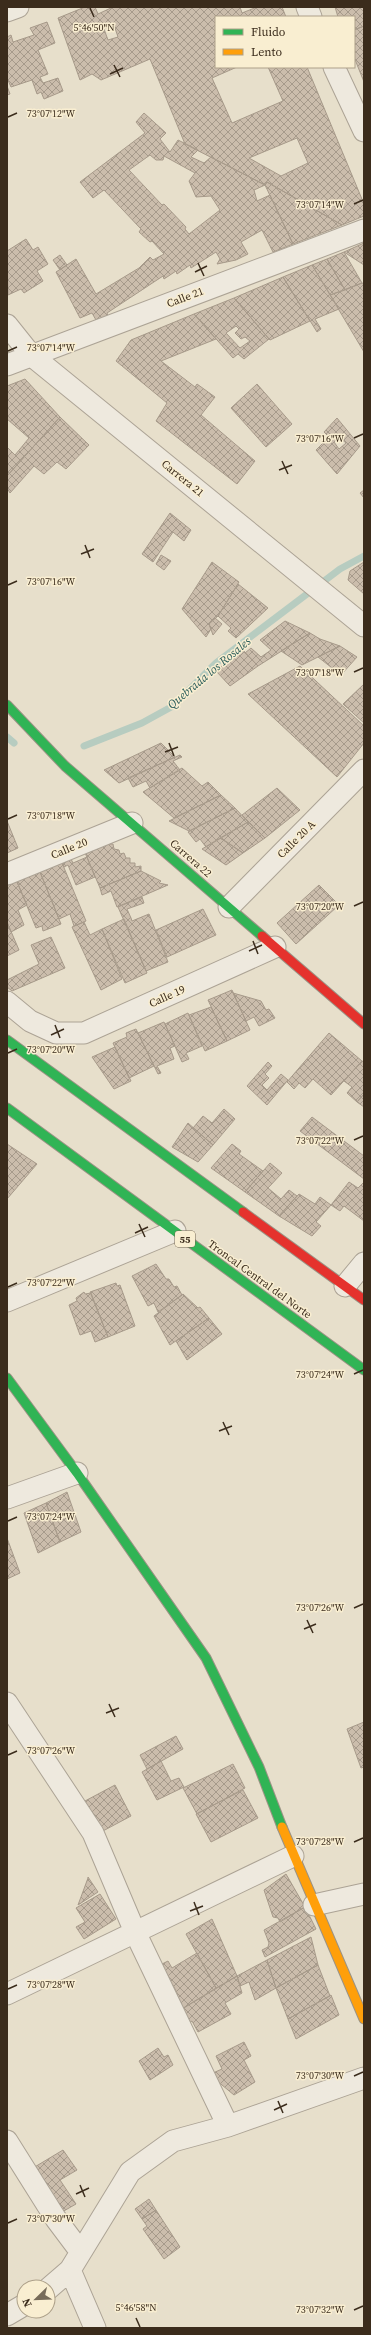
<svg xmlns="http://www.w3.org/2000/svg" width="371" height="2335" viewBox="0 0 371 2335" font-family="'Source Serif 4',serif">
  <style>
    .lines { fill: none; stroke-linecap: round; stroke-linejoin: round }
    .stream { stroke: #b7ccc0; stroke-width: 7 }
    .building { fill: url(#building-cross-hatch); stroke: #a79a8a; fill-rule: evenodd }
    .street-casing { stroke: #aca395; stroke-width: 23 }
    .fast-casing { stroke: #9b9385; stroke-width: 11 }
    .slow-casing { stroke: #9b9385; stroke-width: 11 }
    .jam-casing { stroke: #9b9385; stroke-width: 11 }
    .street { stroke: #eee9de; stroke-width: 21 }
    .fast { stroke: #30b455; stroke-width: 9 }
    .slow { stroke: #ff9f0a; stroke-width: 9 }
    .jam { stroke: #e5322d; stroke-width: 9 }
    .ticks { fill: none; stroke: #3b2c1c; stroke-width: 1.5 }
    .labels { text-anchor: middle; stroke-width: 3; stroke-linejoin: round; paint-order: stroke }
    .shield { fill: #f9eed1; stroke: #746652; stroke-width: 1 }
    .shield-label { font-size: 10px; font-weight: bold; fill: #3b2c1c }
    .street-label { font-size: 11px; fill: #3b2c1c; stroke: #f9eed1 }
    .water-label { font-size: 12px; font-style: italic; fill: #2a5d5a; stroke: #f9eed1 }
    .ticks-label { font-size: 10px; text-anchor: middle; fill: #3b2c1c; stroke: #f9eed1; stroke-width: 3; stroke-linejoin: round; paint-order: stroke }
  </style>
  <defs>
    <pattern id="building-cross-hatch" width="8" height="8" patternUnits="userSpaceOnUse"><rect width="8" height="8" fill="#cbbdac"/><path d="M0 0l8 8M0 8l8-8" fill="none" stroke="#a69a8b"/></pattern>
  </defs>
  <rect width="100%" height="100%" fill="#e7dfcb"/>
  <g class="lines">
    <path class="stream" d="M7,737L14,743
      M84,746L142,723L173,706L216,663L340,569L364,556"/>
  </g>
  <path class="building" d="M85,7H95L98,14L113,7H240L242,13L257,7H282L286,17H216V67H237L212,78L232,123L283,101L268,67H307L364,204V216L342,225L267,182L265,185L185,144L150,59L101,80L92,74L80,80L58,18ZM114,25L118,37L108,40L104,29ZM297,138L308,163L281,176L249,158Z
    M335,7H364V26L354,30V17H338Z
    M47,22L55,43L38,50L48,74L40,77L43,83L58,78L63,91L44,99L41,92L37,94L32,80L11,87L7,78V37L11,35L13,42L34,35L30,28Z
    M364,26V82L354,57V30Z
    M7,86L10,94L7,95Z
    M144,113L166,133L160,139L170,152L178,140L198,150L191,157L204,163L211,157L265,185L254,190L257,201L270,195L293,244L273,252L262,230L241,242L248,254L236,260L217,264L220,259L216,252L191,268L190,265L177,274L176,271L164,279L163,276L107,313L108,316L96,320L92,313L80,318L56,272L76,259L96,294L139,268L150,257L153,260L164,254L152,241L150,242L139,232L141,229L104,190L93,198L80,182L145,133L136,122ZM150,155L156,160H163L164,156L195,173L189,181L196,197L211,196L220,210L189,234L185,229L186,227L164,204L162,205L129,170Z
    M267,182L342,225L293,244L265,185Z
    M26,239L33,250L38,247L48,264L37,271L43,281L24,293L21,289L8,295L7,251Z
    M364,243V265L344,252Z
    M344,252L362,283L345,290L327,259Z
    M60,255L67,265L60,270L53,260Z
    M327,259L345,290L330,295L312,265Z
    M312,265L339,309L315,319L321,329L317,332L283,277Z
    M283,277L310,321L270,340L234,298Z
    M362,283L364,284V352L330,295Z
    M234,298L269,339L244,359L238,354L233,358L194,314ZM236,326L239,329L235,333L241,339L245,337L250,341L240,348L226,333Z
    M194,314L216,339L161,361L195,387L197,384L215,397L201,415L255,461L237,484L156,421L167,403L116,361L131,340Z
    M25,379L60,417L7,476V447L15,455L29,438L7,419V386Z
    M257,384L292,424L266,447L231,408Z
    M60,417L89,445L66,469L57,462L44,474L34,466L10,493L7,488V476Z
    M337,418L360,446L337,474L316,450L329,437L324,432ZM339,437L346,443L339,449L334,442Z
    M364,490V498L360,493Z
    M170,513L191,530L184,541L173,532L153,562L142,554Z
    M161,555L171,561L164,570L156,564Z
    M212,562L239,582L218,616L209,624L211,629L206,637L182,609Z
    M364,562V594L348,580L350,571Z
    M238,584L268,608L236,638L228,631L231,628L218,616Z
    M215,618L222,624L213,635L209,624Z
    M285,621L310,633L258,666L245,653L251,648L261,657L271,650L260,640Z
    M310,633L320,639L340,646L302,665L281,651Z
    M340,646L357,657L341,675L318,657Z
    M242,649L258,666L230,686L216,671Z
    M300,666L364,726V743L337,777L248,694Z
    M364,684V723L343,704Z
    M161,743L175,757L119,783L104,770Z
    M180,755L182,757L173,761L180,770L150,788L146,781L133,787L128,778Z
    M182,768L202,786L208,782L221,795L174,818L143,792Z
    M277,788L300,810L265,838L242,815Z
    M221,795L235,808L189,831L169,821Z
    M235,808L248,822L206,847L200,839L196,842L188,832Z
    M7,821L18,848L7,853Z
    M248,822L265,838L243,853L220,838Z
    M220,838L227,842L243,853L226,865L202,849Z
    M107,839L109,844H113L114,849L119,850L120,854L124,853L126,858H130V863H135V867L141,866V871L100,888L83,848Z
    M69,855L73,863L87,857L95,877L76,885L68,865L64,867L60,858Z
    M60,858L86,921L74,926L70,914L59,919L38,867Z
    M38,867L61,924L43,931L42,926L36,928L15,877Z
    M141,871L161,881L159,883L168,885L117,907L111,891L102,895L100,888Z
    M15,877L27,905L18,910L24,925L11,932L7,922V884Z
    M319,885L339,905L296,944L277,923Z
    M142,897L144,903L127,909L131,918L132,921L149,914L168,962L146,971L118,907Z
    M203,909L216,935L167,957L156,930Z
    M124,919L147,973L125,983L102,929Z
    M7,922L19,950L7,956Z
    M84,922L90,935L102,929L122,979L101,990L72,927Z
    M51,937L65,968L12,991L7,987V980L39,964L31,945Z
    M232,990L250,1030L227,1041L208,1000Z
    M233,993L261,1001L266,1010L269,1009L275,1018L259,1026L254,1017L246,1021Z
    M211,1007L227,1041L205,1051L189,1015Z
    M188,1013L202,1046L186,1053L189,1059L182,1062L165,1024Z
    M164,1022L175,1046L170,1048L174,1059L157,1066L161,1073L158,1074L138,1033Z
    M136,1029L154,1066L129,1078L113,1043L127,1037L126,1033Z
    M329,1033L362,1061L331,1095L313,1079L305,1088L299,1083L294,1089L287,1082Z
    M115,1047L131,1081L114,1089L92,1057Z
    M362,1061L364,1062V1094L357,1102L347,1093L352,1087L344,1081Z
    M268,1062L272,1066L265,1074L269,1078L262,1085L267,1090L281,1074L288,1080L267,1105L247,1086Z
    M364,1094V1107L357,1102Z
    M224,1109L235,1119L213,1145L193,1128L203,1116L212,1123Z
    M312,1117L364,1156V1179L300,1131Z
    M188,1123L213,1145L198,1162L172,1147Z
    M7,1144L37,1164L7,1199Z
    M232,1144L241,1151L239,1154L263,1171L245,1192L211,1168Z
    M270,1163L282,1173L268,1188L281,1199L289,1190L297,1196L279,1216L245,1192Z
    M349,1182L358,1188L364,1182V1221L344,1206L340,1211L331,1205Z
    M299,1194L315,1204L320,1197L331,1205L316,1222L321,1226L312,1236L279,1216Z
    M156,1264L166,1279H169L174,1287L177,1286L182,1295L158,1312L154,1303L148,1306L132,1276Z
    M116,1283L117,1286L120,1285L135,1326L108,1337L90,1292Z
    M84,1292L85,1294L91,1293L108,1337L95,1342L91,1331L80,1335L69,1305L77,1301L76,1298Z
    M183,1294L198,1308L200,1307L209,1318L170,1345L154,1316Z
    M209,1318L222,1334L187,1360L176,1341Z
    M67,1492L81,1532L60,1542L46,1503Z
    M46,1503L60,1542L38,1553L24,1513Z
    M7,1538L20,1573L7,1579Z
    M364,1722V1767L361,1768L347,1729Z
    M176,1736L183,1749L147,1769L140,1755Z
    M161,1761L171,1781L179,1778L184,1787L157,1800L142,1772Z
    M233,1764L245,1788L197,1814L183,1788Z
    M115,1785L131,1816L101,1832L85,1801Z
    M243,1790L258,1818L211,1842L196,1814Z
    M286,1874L305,1907L280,1922L278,1918L273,1917L264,1890Z
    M88,1877L98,1892L78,1905L88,1878Z
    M100,1894L116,1919L84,1939L76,1927L85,1922L76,1908Z
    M305,1907L316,1929L265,1957L262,1950L268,1947L269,1943L264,1930Z
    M212,1919L237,1976L216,1988L186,1934Z
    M311,1937L318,1965L276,1988L267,1960Z
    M197,1953L216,1988L180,2010L175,1996L178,1995L173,1985L169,1987L160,1965L168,1961L172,1968Z
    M267,1960L276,1988L255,2000L249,1982L240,1986L237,1976Z
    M318,1965L330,1996L288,2019L276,1988Z
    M237,1976L242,1993L225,2003L231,2014L198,2032L192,2021L189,2023L182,2009Z
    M331,1995L339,2015L296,2039L288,2019Z
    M244,2042L251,2056L244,2060L255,2082L234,2095L216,2080L213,2073L222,2069L216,2056Z
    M158,2048L164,2057L168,2055L173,2065L150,2080L139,2061Z
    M63,2150L77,2170L60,2180L76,2204L62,2212L33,2168Z
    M149,2199L156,2210L142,2219L135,2209Z
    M156,2210L180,2247L164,2259L143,2229L147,2226L142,2219Z"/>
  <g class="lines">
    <defs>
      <path id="street" d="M307,7L311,17
        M7,11L18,7
        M334,67L364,131
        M7,325L31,355L364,626
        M7,365L364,230
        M7,874L132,823
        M229,907L364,770
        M7,1002L30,1021L56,1033H84L275,947
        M345,1286L364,1263
        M7,1301L175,1231
        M7,1498L77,1473
        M7,1703L93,1833L135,1932L228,2126
        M314,1905L364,1894
        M7,1994L293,1856
        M7,2141L56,2219L80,2251
        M70,2270L95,2328
        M48,2289L70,2270L130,2172L173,2141L228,2126L364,2078
        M7,2315L24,2305"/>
      <path id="fast" d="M7,705L65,766L262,936
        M7,1040L243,1212
        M7,1108L364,1370
        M7,1378L77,1473L206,1658L259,1767L282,1827"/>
      <path id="slow" d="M282,1827L364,2019"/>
      <path id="jam" d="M262,936L364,1024
        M243,1212L364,1300"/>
    </defs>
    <use href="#street" class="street-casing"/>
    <use href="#fast" class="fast-casing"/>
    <use href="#slow" class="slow-casing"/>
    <use href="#jam" class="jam-casing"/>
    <use href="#street" class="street"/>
    <use href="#fast" class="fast"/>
    <use href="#slow" class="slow"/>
    <use href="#jam" class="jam"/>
  </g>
  <path class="ticks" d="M90,8L94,17M114,65L120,77M110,74L123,68M8,117L17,113M354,204L363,200M198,263L204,276M195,272L207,266M8,351L17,347M354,438L363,434M282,461L288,474M279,470L292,465M85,545L90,558M81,554L94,549M8,585L17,581M354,672L363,668M169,743L174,756M165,752L178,747M8,819L17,815M354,906L363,902M253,941L258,954M249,951L262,945M55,1025L60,1038M51,1035L64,1029M8,1053L17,1049M354,1140L363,1136M139,1224L145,1237M135,1233L148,1227M8,1287L17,1283M354,1374L363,1370M223,1422L229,1435M219,1431L232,1426M8,1521L17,1517M354,1608L363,1604M307,1620L313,1633M304,1629L316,1624M109,1704L115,1717M106,1713L119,1708M8,1755L17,1751M354,1842L363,1838M194,1902L199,1915M190,1911L203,1906M8,1989L17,1985M354,2076L363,2072M278,2101L283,2113M274,2110L287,2104M80,2185L85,2197M76,2194L89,2188M8,2223L17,2219M354,2310L363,2306M136,2318L140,2327"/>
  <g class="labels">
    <rect class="shield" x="175" y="1231" width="20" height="16" rx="3"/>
    <g class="shield-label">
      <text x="185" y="1243">55</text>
    </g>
    <g class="street-label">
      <text transform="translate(185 297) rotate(-21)" y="4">Calle 21</text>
      <text transform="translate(183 478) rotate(39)" y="4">Carrera 21</text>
      <text transform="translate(296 839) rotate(-45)" y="4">Calle 20 A</text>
      <text transform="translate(69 848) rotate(-22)" y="4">Calle 20</text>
      <text transform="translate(191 858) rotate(41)" y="4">Carrera 22</text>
      <text transform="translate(167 996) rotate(-24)" y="4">Calle 19</text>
      <text transform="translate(260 1279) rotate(36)" y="4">Troncal Central del Norte</text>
    </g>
    <g class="water-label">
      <text transform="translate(209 673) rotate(-40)" y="4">Quebrada los Rosales</text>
    </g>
  </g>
  <g class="ticks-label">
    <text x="94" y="31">5°46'50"N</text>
    <text x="51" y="117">73°07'12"W</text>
    <text x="320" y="208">73°07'14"W</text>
    <text x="51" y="351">73°07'14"W</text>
    <text x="320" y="442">73°07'16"W</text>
    <text x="51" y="585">73°07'16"W</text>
    <text x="320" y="676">73°07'18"W</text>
    <text x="51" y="819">73°07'18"W</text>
    <text x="320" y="910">73°07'20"W</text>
    <text x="51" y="1053">73°07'20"W</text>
    <text x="320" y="1144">73°07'22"W</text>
    <text x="51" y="1286">73°07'22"W</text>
    <text x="320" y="1378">73°07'24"W</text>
    <text x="51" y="1520">73°07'24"W</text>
    <text x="320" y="1611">73°07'26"W</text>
    <text x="51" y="1754">73°07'26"W</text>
    <text x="320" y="1845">73°07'28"W</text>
    <text x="51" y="1988">73°07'28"W</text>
    <text x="320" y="2079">73°07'30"W</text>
    <text x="51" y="2222">73°07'30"W</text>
    <text x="136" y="2311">5°46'58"N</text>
    <text x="320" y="2313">73°07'32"W</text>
  </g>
  <rect width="371" height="2335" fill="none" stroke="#3b2c1c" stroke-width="16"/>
  <rect x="215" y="16" width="140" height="52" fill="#f9eed1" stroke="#ada089"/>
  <rect x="223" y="29" width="20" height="6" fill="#30b455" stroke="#ada089"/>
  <text x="251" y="36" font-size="12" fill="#3b2c1c">Fluido</text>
  <rect x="223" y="49" width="20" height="6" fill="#ff9f0a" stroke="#ada089"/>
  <text x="251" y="56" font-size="12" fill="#3b2c1c">Lento</text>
  <g transform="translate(36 2299) rotate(247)"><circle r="19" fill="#f9eed1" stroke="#ada089"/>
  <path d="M0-3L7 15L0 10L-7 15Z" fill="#776b59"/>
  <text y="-6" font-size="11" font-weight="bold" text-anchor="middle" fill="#3b2c1c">N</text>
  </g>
</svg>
